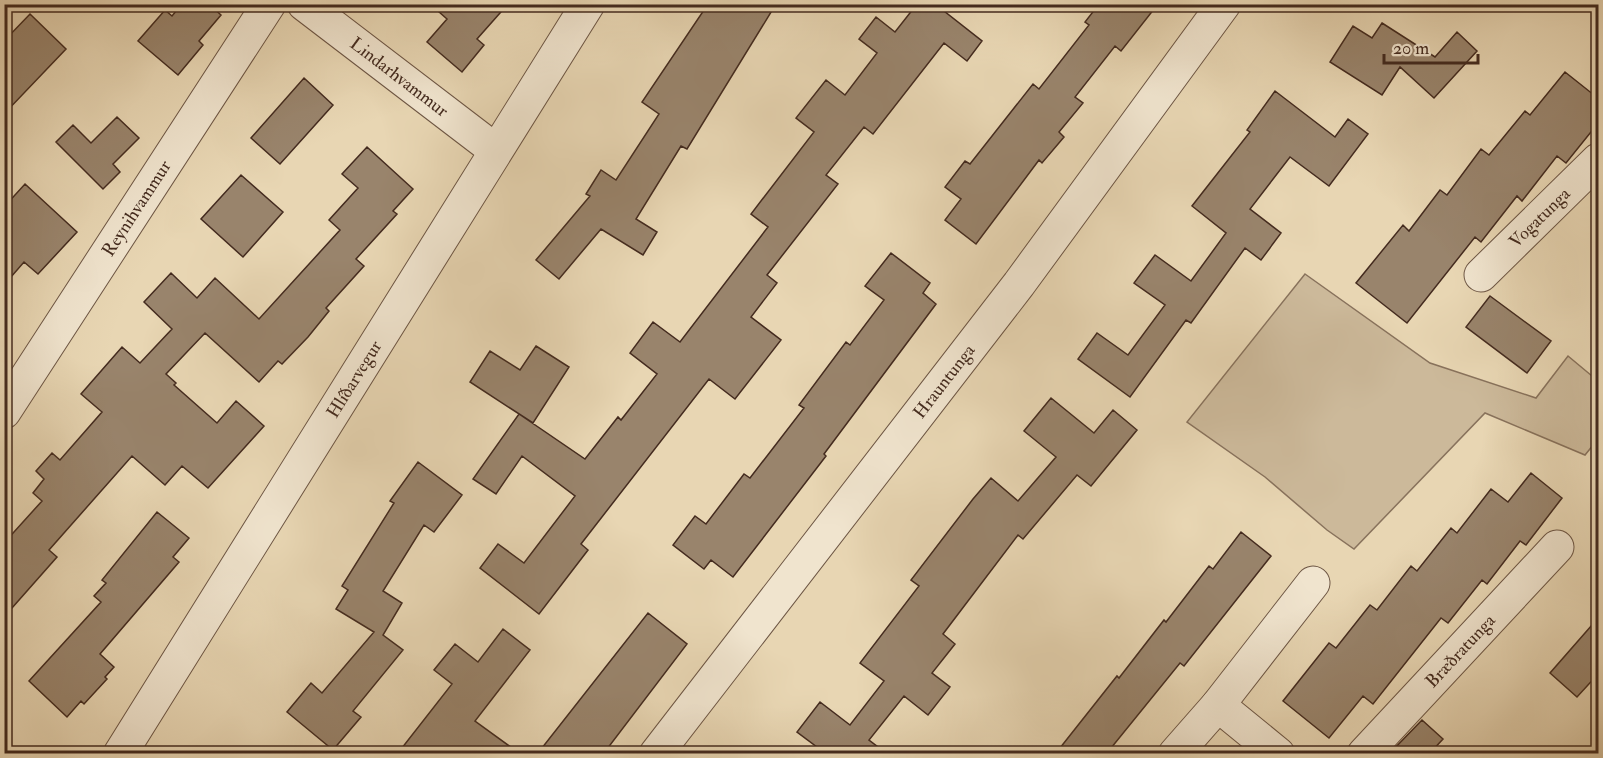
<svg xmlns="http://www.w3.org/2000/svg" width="1603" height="758" viewBox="0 0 1603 758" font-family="'IM FELL Double Pica',serif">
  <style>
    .park { fill: #ccb99a; stroke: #88725c; stroke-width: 1.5 }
    .building { fill: #99846c; stroke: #442b1f; stroke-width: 1.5 }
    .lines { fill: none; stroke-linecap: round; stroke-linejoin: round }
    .minor-casing { stroke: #6d5644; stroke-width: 35 }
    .minor { stroke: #f0e4ce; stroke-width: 33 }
    .labels { text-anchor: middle; stroke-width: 4.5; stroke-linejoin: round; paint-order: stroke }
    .street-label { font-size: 18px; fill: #442b1f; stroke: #f0e4ce }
  </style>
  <rect width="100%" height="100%" fill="#e8d6b3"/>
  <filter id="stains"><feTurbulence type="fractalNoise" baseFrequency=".00333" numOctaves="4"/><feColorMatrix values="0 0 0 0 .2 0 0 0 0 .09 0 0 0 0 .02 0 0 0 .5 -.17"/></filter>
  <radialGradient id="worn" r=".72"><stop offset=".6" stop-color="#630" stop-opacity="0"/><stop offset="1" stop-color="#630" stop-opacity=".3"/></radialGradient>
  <path class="park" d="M1305,274L1430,363L1536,398L1568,356L1598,381V439L1585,455L1485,413L1354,549L1327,530L1265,477L1187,422Z"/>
  <path class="building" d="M182,4H209L221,15L199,41L203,45L178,75L138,41L165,10L172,16Z
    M430,4H508L477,39L484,45L462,72L427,42L447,19Z
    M708,4H776L687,149L681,146L636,219L657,232L643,255L601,229L559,279L536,260L590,196L586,194L601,170L616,180L659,114L642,102Z
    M917,4H935L982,41L967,61L944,43L873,134L864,127L826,175L838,184L767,275L777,283L751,317L781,340L735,399L709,379L581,544L588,550L539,614L480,568L498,544L524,563L575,496L522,456L496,494L473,479L519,414L585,459L618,417L621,420L657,374L630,353L653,322L680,342L768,227L751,214L814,132L796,118L826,80L845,95L877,53L859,39L876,17L895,32Z
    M1099,4H1158L1121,51L1115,46L1075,97L1083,103L1059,132L1064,137L1042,163L1039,160L976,244L945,220L961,199L945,187L965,161L970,164L1033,84L1039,89L1089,25L1085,22Z
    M30,14L66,49L4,114V41Z
    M1382,23L1435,57L1457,32L1477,51L1434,98L1400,67L1382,95L1330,62L1353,26L1372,38Z
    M1565,72L1599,99V122L1566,163L1557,156L1522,201L1517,196L1481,242L1475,237L1407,323L1356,283L1403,225L1409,231L1440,190L1447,195L1481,149L1489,155L1525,111L1530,115Z
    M304,78L333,105L280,164L251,138Z
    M1275,91L1335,137L1348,119L1368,134L1329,186L1290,157L1250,209L1281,233L1261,260L1245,248L1191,323L1186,320L1130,397L1078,359L1097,333L1128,355L1165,305L1134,283L1155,255L1191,281L1226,233L1192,206L1250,132L1247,130Z
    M117,117L139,138L113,164L120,172L103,189L56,142L73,125L91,143Z
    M367,147L413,189L393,211L397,214L356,259L364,266L326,308L329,311L308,337L282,364L278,361L259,382L205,333L166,374L176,383L174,385L217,423L236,401L264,426L208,488L182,466L165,485L132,456L49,550L57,557L4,617V543L42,501L33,493L44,479L36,471L52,453L60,460L102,412L81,394L122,347L140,363L172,329L144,302L171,273L197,298L215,278L259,319L340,230L329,220L358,188L342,174Z
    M241,175L283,212L243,257L201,219Z
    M25,184L77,232L38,274L24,262L4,285V207Z
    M891,253L930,283L923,293L936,304L824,454L826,456L733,577L711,560L704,569L673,545L695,516L706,524L744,474L750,478L804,408L799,405L846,342L850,345L884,300L865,286Z
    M1490,296L1551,341L1527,373L1466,327Z
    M536,346L569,367L533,423L470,382L490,351L520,370Z
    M1051,398L1094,433L1113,410L1137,430L1091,486L1077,475L1023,539L1018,535L943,634L955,644L932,673L950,687L928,715L904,696L869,740L886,753H825L797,732L820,702L850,725L884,681L860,663L919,586L911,580L973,499L991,478L1018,501L1056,457L1024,431Z
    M418,462L462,495L434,532L424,525L383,591L402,603L383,635L403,650L353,711L361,717L333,750L287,712L311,683L322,693L374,632L336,609L348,590L342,586L394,503L390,501Z
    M1531,473L1562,498L1526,545L1520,541L1487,584L1482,580L1448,623L1441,618L1373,704L1363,696L1329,738L1283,701L1329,643L1336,648L1370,605L1377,610L1411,566L1417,571L1451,528L1457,533L1491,489L1508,502Z
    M157,512L189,538L173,557L179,562L100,654L114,667L105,677L107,679L84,704L81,701L67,717L29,681L101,602L94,596L106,583L102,580Z
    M1241,532L1271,556L1184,666L1180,663L1107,753H1056L1117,676L1119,678L1164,620L1166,622L1209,566L1213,569Z
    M648,613L687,644L604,753H538Z
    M1599,617V673L1577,697L1550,673Z
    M503,629L530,650L475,721L519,753H398L452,684L434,670L455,644L478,662Z
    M1422,720L1443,739L1430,753H1390Z"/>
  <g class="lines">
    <defs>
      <g id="minor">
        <path id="s1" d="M304,4L495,150"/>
        <path id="s2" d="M1481,275L1598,160"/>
        <path id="s3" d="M4,412L269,4"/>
        <path d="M1218,705L1278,754"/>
        <path id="s4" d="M120,754L588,4"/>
        <path id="s5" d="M656,754L1019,284L1224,4"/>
        <path d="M1175,754L1218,705L1313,583"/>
        <path id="s6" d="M1364,754L1557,547"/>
      </g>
    </defs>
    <use href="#minor" class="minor-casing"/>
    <use href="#minor" class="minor"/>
  </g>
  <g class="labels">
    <g class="street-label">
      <text dy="6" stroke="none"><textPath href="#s1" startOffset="120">Lindarhvammur</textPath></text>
      <text dy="6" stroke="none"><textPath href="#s3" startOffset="243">Reynihvammur</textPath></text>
      <text dy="6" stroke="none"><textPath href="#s2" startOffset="82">Vogatunga</textPath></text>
      <text dy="6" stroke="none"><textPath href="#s4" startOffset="442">Hlíðarvegur</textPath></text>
      <text dy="6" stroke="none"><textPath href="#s5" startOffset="471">Hrauntunga</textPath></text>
      <text dy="6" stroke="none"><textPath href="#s6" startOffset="141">Bræðratunga</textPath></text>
    </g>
  </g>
  <rect width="1603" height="758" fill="none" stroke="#e8d6b3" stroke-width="24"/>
  <rect x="6" y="6" width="1591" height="746" fill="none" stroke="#442b1f" stroke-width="3"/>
  <rect x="12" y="12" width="1579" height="734" fill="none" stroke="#442b1f" stroke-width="1.5"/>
  <path d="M1384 54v9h94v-9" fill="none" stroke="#442b1f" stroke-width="3"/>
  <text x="1393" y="54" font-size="18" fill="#442b1f" stroke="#f0e4ce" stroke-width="4.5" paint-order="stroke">20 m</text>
  <rect width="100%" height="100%" filter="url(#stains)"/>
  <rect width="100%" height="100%" fill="url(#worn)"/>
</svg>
